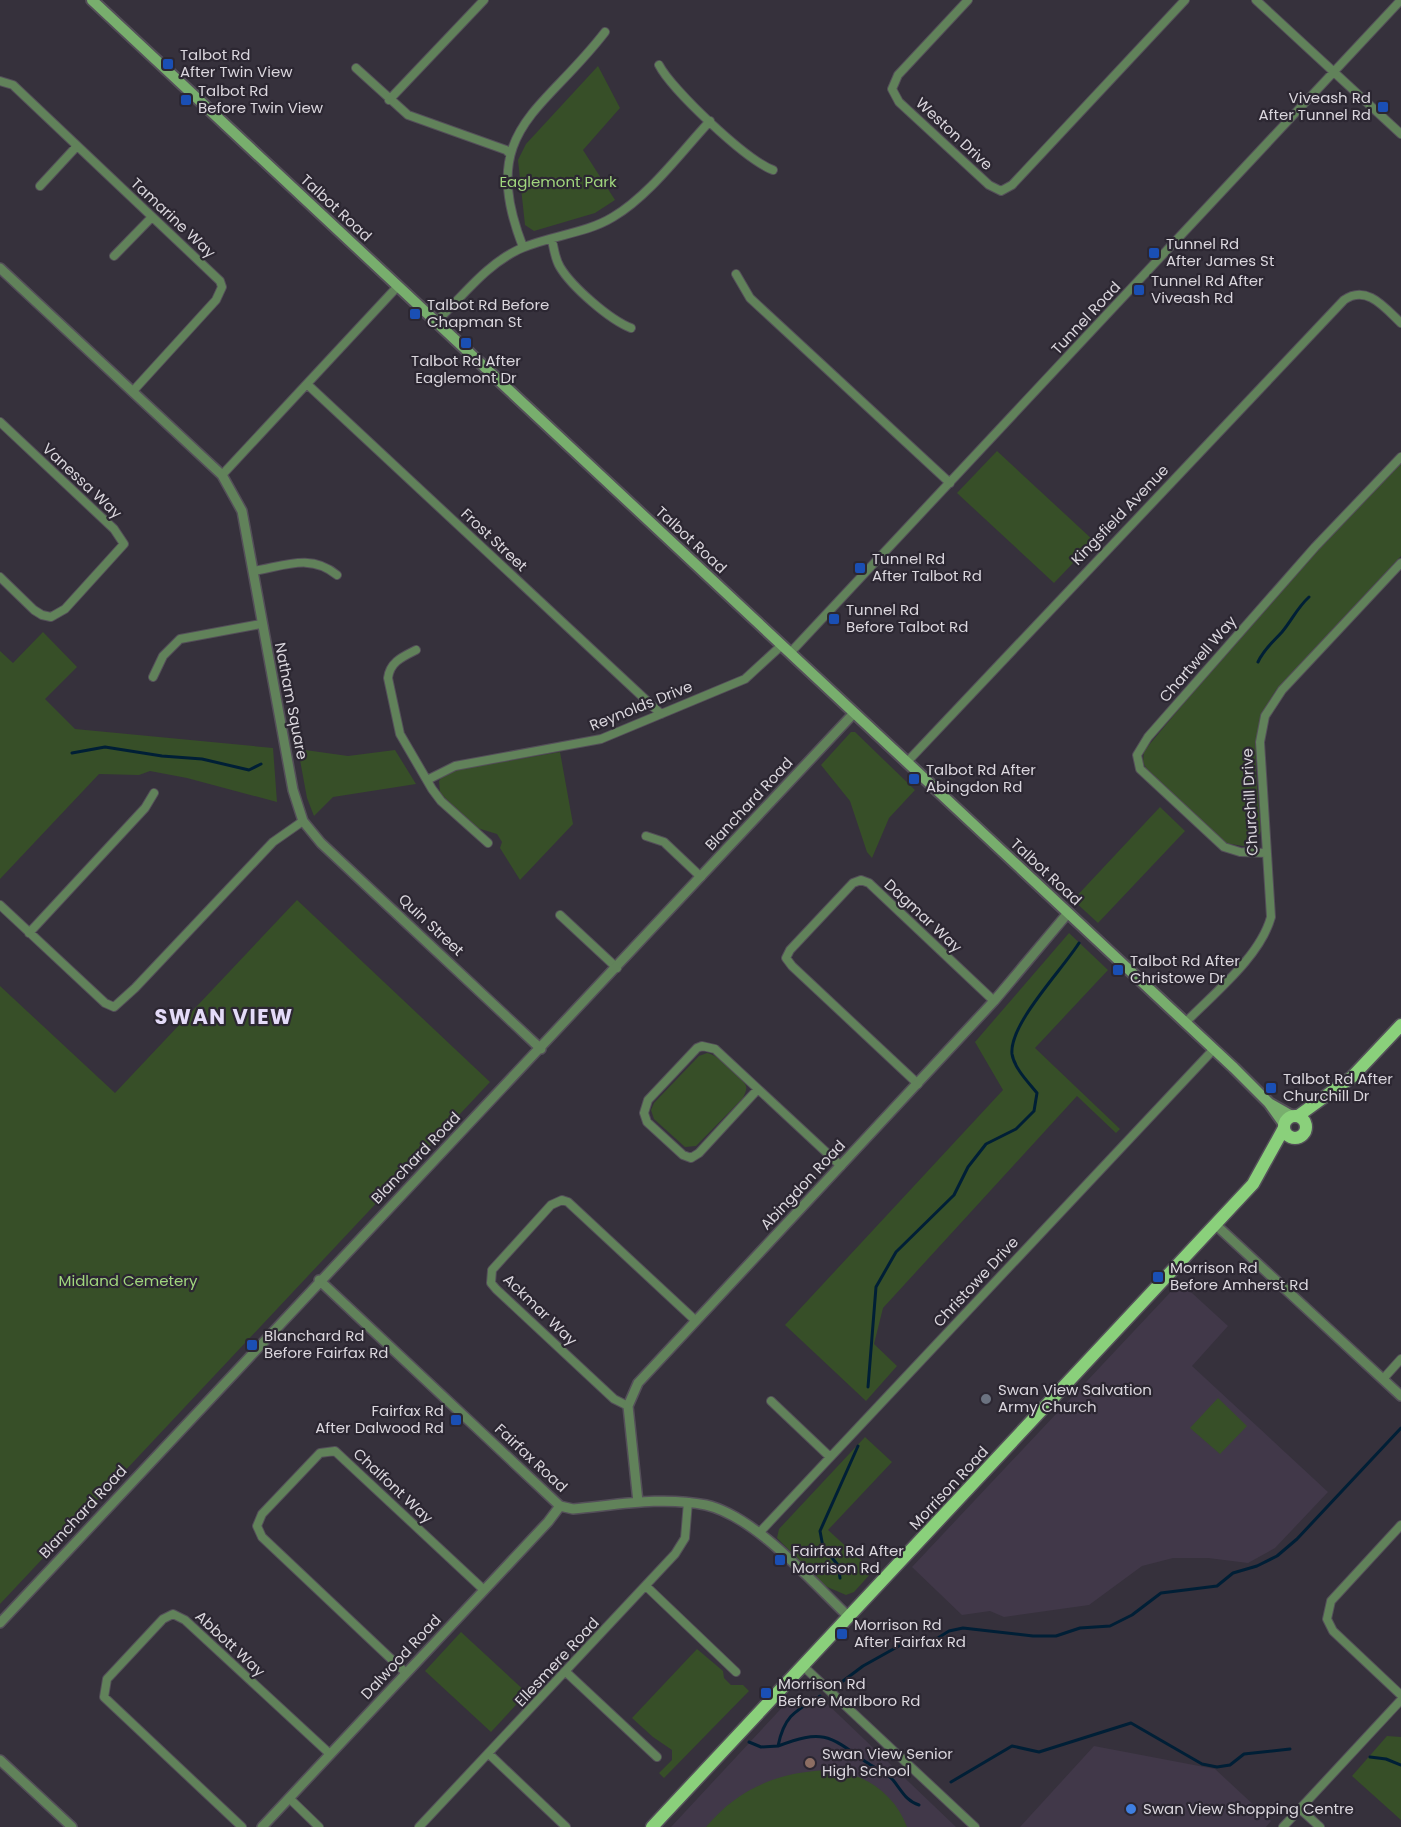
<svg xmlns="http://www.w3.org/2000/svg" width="1401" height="1827" viewBox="0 0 1401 1827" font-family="Poppins,sans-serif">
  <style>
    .built { fill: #413849 }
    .green { fill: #374f28 }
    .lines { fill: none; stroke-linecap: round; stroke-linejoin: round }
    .stream { stroke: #001f36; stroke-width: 3 }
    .minor-casing { stroke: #544f59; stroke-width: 10 }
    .tertiary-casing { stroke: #544f59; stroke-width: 12 }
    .secondary-casing { stroke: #544f59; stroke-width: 14 }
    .primary-casing { stroke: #544f59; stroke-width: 15 }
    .minor { stroke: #61825a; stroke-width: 8 }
    .tertiary { stroke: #61825a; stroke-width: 9 }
    .secondary { stroke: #78ae6d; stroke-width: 10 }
    .primary { stroke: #8ad07b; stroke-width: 12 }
    .transit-dot { fill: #1a4fb4; stroke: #2c2732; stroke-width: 2 }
    .worship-dot { fill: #6b7280; stroke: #2c2732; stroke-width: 2 }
    .education-dot { fill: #8d6e63; stroke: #2c2732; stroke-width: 2 }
    .shop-dot { fill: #3f7fe0; stroke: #2c2732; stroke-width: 2 }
    .labels { text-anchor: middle; stroke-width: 4.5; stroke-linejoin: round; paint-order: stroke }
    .poi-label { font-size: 15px; fill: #dad6dd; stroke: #2c2732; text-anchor: start }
    .street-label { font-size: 15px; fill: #dad6dd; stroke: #2c2732 }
    .park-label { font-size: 15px; fill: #a0d67d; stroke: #2c2732 }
    .district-label { font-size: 21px; font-weight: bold; letter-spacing: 1.5px; fill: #e4dbf8; stroke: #2c2732 }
  </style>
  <rect width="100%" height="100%" fill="#36313c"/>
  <path class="built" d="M1180,1282L1228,1326L1192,1366L1328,1492L1275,1548L1248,1563L1208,1558H1173L1142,1566L1089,1605L1004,1617L990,1611L962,1615L912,1567Z
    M818,1695L956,1827H671L790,1699Z
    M1094,1746L1215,1769L1271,1821L1266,1827H1020Z"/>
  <path class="green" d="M598,66L620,108L583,150L615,200L595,213L534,231L525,225L518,160L526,144Z
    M997,451L1094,541L1054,583L957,493Z
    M1401,456V556L1276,690C1245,737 1258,778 1261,831L1255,843L1243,846L1225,843L1148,772L1143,762L1144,751L1308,554Z
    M43,632L77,667L45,699L75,729L273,748L277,802L187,778L150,771L139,775L99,774L0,879V651L13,663Z
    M851,732H855L915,790L889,818L872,858L867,852L850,801L821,765Z
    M298,749L348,756L395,750L416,784L333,797L314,816L307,798Z
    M560,752L573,824L520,880L500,848L502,842L497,834L474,827L440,793L439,781L444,774L456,770Z
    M1160,807L1185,831L1098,923L1073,900Z
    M297,900L490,1082L0,1604V986L115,1093Z
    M1069,933L1108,970L1035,1048L1120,1129L1116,1133L1077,1096L883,1308L874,1344L897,1366L866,1401L785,1325L1003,1090L975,1042Z
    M707,1053C718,1055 740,1073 745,1084C748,1089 745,1093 743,1098L696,1146L685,1147L654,1119L651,1110L654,1103L699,1056Z
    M1218,1398L1247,1426L1220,1454L1190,1428Z
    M865,1437L892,1462L828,1530L873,1571L854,1592L846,1595L825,1586L777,1538L779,1529Z
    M461,1632L527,1693L491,1732L425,1671Z
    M697,1649L723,1671L724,1678L731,1685H743L749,1691L664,1778L659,1773L672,1760V1750L653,1737L632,1718Z
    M1387,1736L1401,1737V1820L1352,1776Z
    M832,1770C865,1774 895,1794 907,1827H706C739,1787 781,1771 832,1770Z"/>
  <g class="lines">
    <path class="stream" d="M1258,662C1264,649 1273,642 1282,632C1292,620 1297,608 1309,597
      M72,753L105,747L162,756L202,759L249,770L261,764
      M868,1387L876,1287L896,1252L954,1195L968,1167L986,1144L1016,1129L1034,1111L1037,1093C1029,1083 1014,1068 1012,1054C1009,1024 1062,970 1079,943
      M840,1578L838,1565L823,1547L820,1531L858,1446
      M839,1684L863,1666L906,1642L933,1641L949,1631L963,1628L1033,1636H1056L1080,1628L1110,1626L1132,1615L1161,1593L1217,1586L1233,1573L1257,1566L1277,1556L1297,1539L1401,1428
      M749,1742L761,1747L778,1746C784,1716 795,1711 820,1696
      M778,1746C823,1729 829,1735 866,1762C875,1768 886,1773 893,1780C902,1791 906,1801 919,1805
      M1370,1757L1386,1759L1401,1765
      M951,1782L1012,1746L1039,1752L1131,1723L1202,1764L1217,1767L1230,1765L1244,1754L1290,1749"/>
    <defs>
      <path id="minor" d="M968,0L898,75L892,89L899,102L989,185L1001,191L1012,185L1185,0
        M1256,0L1401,134
        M659,65C672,90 746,160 773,170
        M356,68L408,115L506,150L510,154
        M0,81L13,85L220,281L222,287L216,300L133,391
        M389,100L484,0
        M40,186L77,146
        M552,240C554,249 555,259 560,267C572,287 610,320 631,328
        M523,247C477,129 543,113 605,32
        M114,256L152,217
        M736,274L750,298L950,483
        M436,322C463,296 487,263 522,248C552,235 585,234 613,217C649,196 682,151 710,121
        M308,385L661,714
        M0,422L114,529L124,544L65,609L51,617L42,615L34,610L0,577
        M222,475L398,286
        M254,571C284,566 311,553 337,575
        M416,650C402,657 390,662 388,678L400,734L432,789L441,801L488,843
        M790,653L1401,0
        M153,677L163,656L180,639L261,624
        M907,762L1344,300C1367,284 1385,308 1401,323
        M427,780L455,766L601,739L745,679L782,645
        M646,836L664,842L701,877
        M1266,853L1240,852L1224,847L1140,769L1137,755L1148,737L1315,547L1401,457
        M0,905L105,1003L114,1007L135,988L273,842L303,821
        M560,915L617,968
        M29,933L145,808L154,793
        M1185,1023C1213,994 1260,957 1271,917L1260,742L1265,716L1282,690L1401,563
        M918,1084L792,966L786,958L790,950L853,883L861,880L869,883L994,1001
        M758,1089L699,1153L691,1158L683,1155L647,1122L644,1113L648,1100L697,1048L702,1046L715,1049L841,1166
        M1383,1379L1401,1359
        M771,1401L830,1457
        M628,1406L614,1399L496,1289L491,1283L492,1270L551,1205L562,1200L568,1202L696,1321
        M1401,1525L1331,1601L1327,1619L1333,1631L1401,1695
        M759,1533L1213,1050
        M647,1587L736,1672
        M803,1666L975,1827
        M566,1672L657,1757
        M406,1673L262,1537L257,1526L262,1514L320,1453L335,1451L484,1590
        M489,1754L566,1827
        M289,1798L319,1827
        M1300,1809L1320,1827
        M242,1827L104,1697L107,1679L163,1619L173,1614L185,1620L330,1754
        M419,1827L675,1554L685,1538L688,1502
        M1283,1827L1401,1700"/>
      <path id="tertiary" d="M0,268L222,475L242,511L293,790L303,821L321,843L541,1049
        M1216,1225L1401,1396
        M319,1280L560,1506L573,1509C617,1505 662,1496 706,1505C755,1516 812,1582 849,1617
        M638,1502L628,1406L638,1383L994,1001L1068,913
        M0,1623L854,713
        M0,1760L72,1827
        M262,1827L548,1522L560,1506"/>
      <path id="secondary" d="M92,0L1234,1068L1269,1103L1284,1124
        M1269,1103L1292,1116"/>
      <path id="primary" d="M1284 1127a11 11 0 1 1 22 0a11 11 0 1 1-22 0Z
        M1298,1116L1352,1077L1401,1025
        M652,1827L1253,1184L1284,1128"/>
    </defs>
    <use href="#minor" class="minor-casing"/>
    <use href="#tertiary" class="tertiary-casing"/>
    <use href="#secondary" class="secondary-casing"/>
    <use href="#primary" class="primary-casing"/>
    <use href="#minor" class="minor"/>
    <use href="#tertiary" class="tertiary"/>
    <use href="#secondary" class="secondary"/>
    <use href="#primary" class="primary"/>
  </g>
  <g class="transit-dot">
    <rect x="162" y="58" width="12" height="12" rx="3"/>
    <rect x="180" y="94" width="12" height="12" rx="3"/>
    <rect x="1377" y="101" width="12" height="12" rx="3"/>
    <rect x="1148" y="247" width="12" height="12" rx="3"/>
    <rect x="1133" y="284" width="12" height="12" rx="3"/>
    <rect x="409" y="308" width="12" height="12" rx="3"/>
    <rect x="460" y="337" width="12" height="12" rx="3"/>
    <rect x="854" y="562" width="12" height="12" rx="3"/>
    <rect x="828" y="613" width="12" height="12" rx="3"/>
    <rect x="908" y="773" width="12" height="12" rx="3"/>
    <rect x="1112" y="964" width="12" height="12" rx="3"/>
    <rect x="1265" y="1082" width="12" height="12" rx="3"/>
    <rect x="1152" y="1271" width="12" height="12" rx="3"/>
    <rect x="246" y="1339" width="12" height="12" rx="3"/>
    <rect x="450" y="1414" width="12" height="12" rx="3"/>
    <rect x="774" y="1554" width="12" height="12" rx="3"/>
    <rect x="836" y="1628" width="12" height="12" rx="3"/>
    <rect x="760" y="1687" width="12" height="12" rx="3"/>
  </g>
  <circle class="worship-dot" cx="986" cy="1399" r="6"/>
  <circle class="education-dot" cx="810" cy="1763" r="6"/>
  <circle class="shop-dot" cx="1131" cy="1809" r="6"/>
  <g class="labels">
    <g class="poi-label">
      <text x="180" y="60">Talbot Rd<tspan x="180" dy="17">After Twin View</tspan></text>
      <text x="198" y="96">Talbot Rd<tspan x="198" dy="17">Before Twin View</tspan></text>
      <text x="1371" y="103" text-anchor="end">Viveash Rd<tspan x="1371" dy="17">After Tunnel Rd</tspan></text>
      <text x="1166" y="249">Tunnel Rd<tspan x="1166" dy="17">After James St</tspan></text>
      <text x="1151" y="286">Tunnel Rd After<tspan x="1151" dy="17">Viveash Rd</tspan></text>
      <text x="427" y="310">Talbot Rd Before<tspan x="427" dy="17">Chapman St</tspan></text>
      <text x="466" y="366" text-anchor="middle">Talbot Rd After<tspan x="466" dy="17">Eaglemont Dr</tspan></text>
      <text x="872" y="564">Tunnel Rd<tspan x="872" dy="17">After Talbot Rd</tspan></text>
      <text x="846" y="615">Tunnel Rd<tspan x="846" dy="17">Before Talbot Rd</tspan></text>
      <text x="926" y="775">Talbot Rd After<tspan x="926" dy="17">Abingdon Rd</tspan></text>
      <text x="1130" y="966">Talbot Rd After<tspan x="1130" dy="17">Christowe Dr</tspan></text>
      <text x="1283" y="1084">Talbot Rd After<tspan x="1283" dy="17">Churchill Dr</tspan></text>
      <text x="1170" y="1273">Morrison Rd<tspan x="1170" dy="17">Before Amherst Rd</tspan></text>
      <text x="264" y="1341">Blanchard Rd<tspan x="264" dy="17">Before Fairfax Rd</tspan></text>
      <text x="998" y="1395">Swan View Salvation<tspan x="998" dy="17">Army Church</tspan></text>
      <text x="444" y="1416" text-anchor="end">Fairfax Rd<tspan x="444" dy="17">After Dalwood Rd</tspan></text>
      <text x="792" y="1556">Fairfax Rd After<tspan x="792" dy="17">Morrison Rd</tspan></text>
      <text x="854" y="1630">Morrison Rd<tspan x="854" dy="17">After Fairfax Rd</tspan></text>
      <text x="778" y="1689">Morrison Rd<tspan x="778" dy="17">Before Marlboro Rd</tspan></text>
      <text x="822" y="1759">Swan View Senior<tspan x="822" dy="17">High School</tspan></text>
      <text x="1143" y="1814">Swan View Shopping Centre</text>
    </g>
    <g class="street-label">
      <text transform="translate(954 134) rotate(43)" y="5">Weston Drive</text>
      <text transform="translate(336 208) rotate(43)" y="5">Talbot Road</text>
      <text transform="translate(173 218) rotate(43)" y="5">Tamarine Way</text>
      <text transform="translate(1086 318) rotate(-47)" y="5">Tunnel Road</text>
      <text transform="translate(82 481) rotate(43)" y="5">Vanessa Way</text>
      <text transform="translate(1120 515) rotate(-46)" y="5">Kingsfield Avenue</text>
      <text transform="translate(494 540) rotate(43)" y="5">Frost Street</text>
      <text transform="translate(691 540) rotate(43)" y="5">Talbot Road</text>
      <text transform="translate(1198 659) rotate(-49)" y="5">Chartwell Way</text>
      <text transform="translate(291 701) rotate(79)" y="5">Natham Square</text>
      <text transform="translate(641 706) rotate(-22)" y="5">Reynolds Drive</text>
      <text transform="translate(1250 802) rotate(-93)" y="5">Churchill Drive</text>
      <text transform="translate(749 804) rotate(-47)" y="5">Blanchard Road</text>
      <text transform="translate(1046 872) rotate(43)" y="5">Talbot Road</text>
      <text transform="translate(923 916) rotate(43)" y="5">Dagmar Way</text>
      <text transform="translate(431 925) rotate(43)" y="5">Quin Street</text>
      <text transform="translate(416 1158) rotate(-46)" y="5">Blanchard Road</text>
      <text transform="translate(803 1185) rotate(-47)" y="5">Abingdon Road</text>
      <text transform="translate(976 1282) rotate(-47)" y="5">Christowe Drive</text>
      <text transform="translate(540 1310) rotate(44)" y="5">Ackmar Way</text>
      <text transform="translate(531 1458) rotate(43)" y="5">Fairfax Road</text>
      <text transform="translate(393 1486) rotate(43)" y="5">Chalfont Way</text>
      <text transform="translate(949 1488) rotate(-47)" y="5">Morrison Road</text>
      <text transform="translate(83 1512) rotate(-47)" y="5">Blanchard Road</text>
      <text transform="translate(230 1644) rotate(43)" y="5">Abbott Way</text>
      <text transform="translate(401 1657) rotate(-47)" y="5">Dalwood Road</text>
      <text transform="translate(557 1662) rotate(-47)" y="5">Ellesmere Road</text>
    </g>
    <g class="park-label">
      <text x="558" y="187">Eaglemont Park</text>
      <text x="128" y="1286">Midland Cemetery</text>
    </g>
    <g class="district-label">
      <text x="224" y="1024">SWAN VIEW</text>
    </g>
  </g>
</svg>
